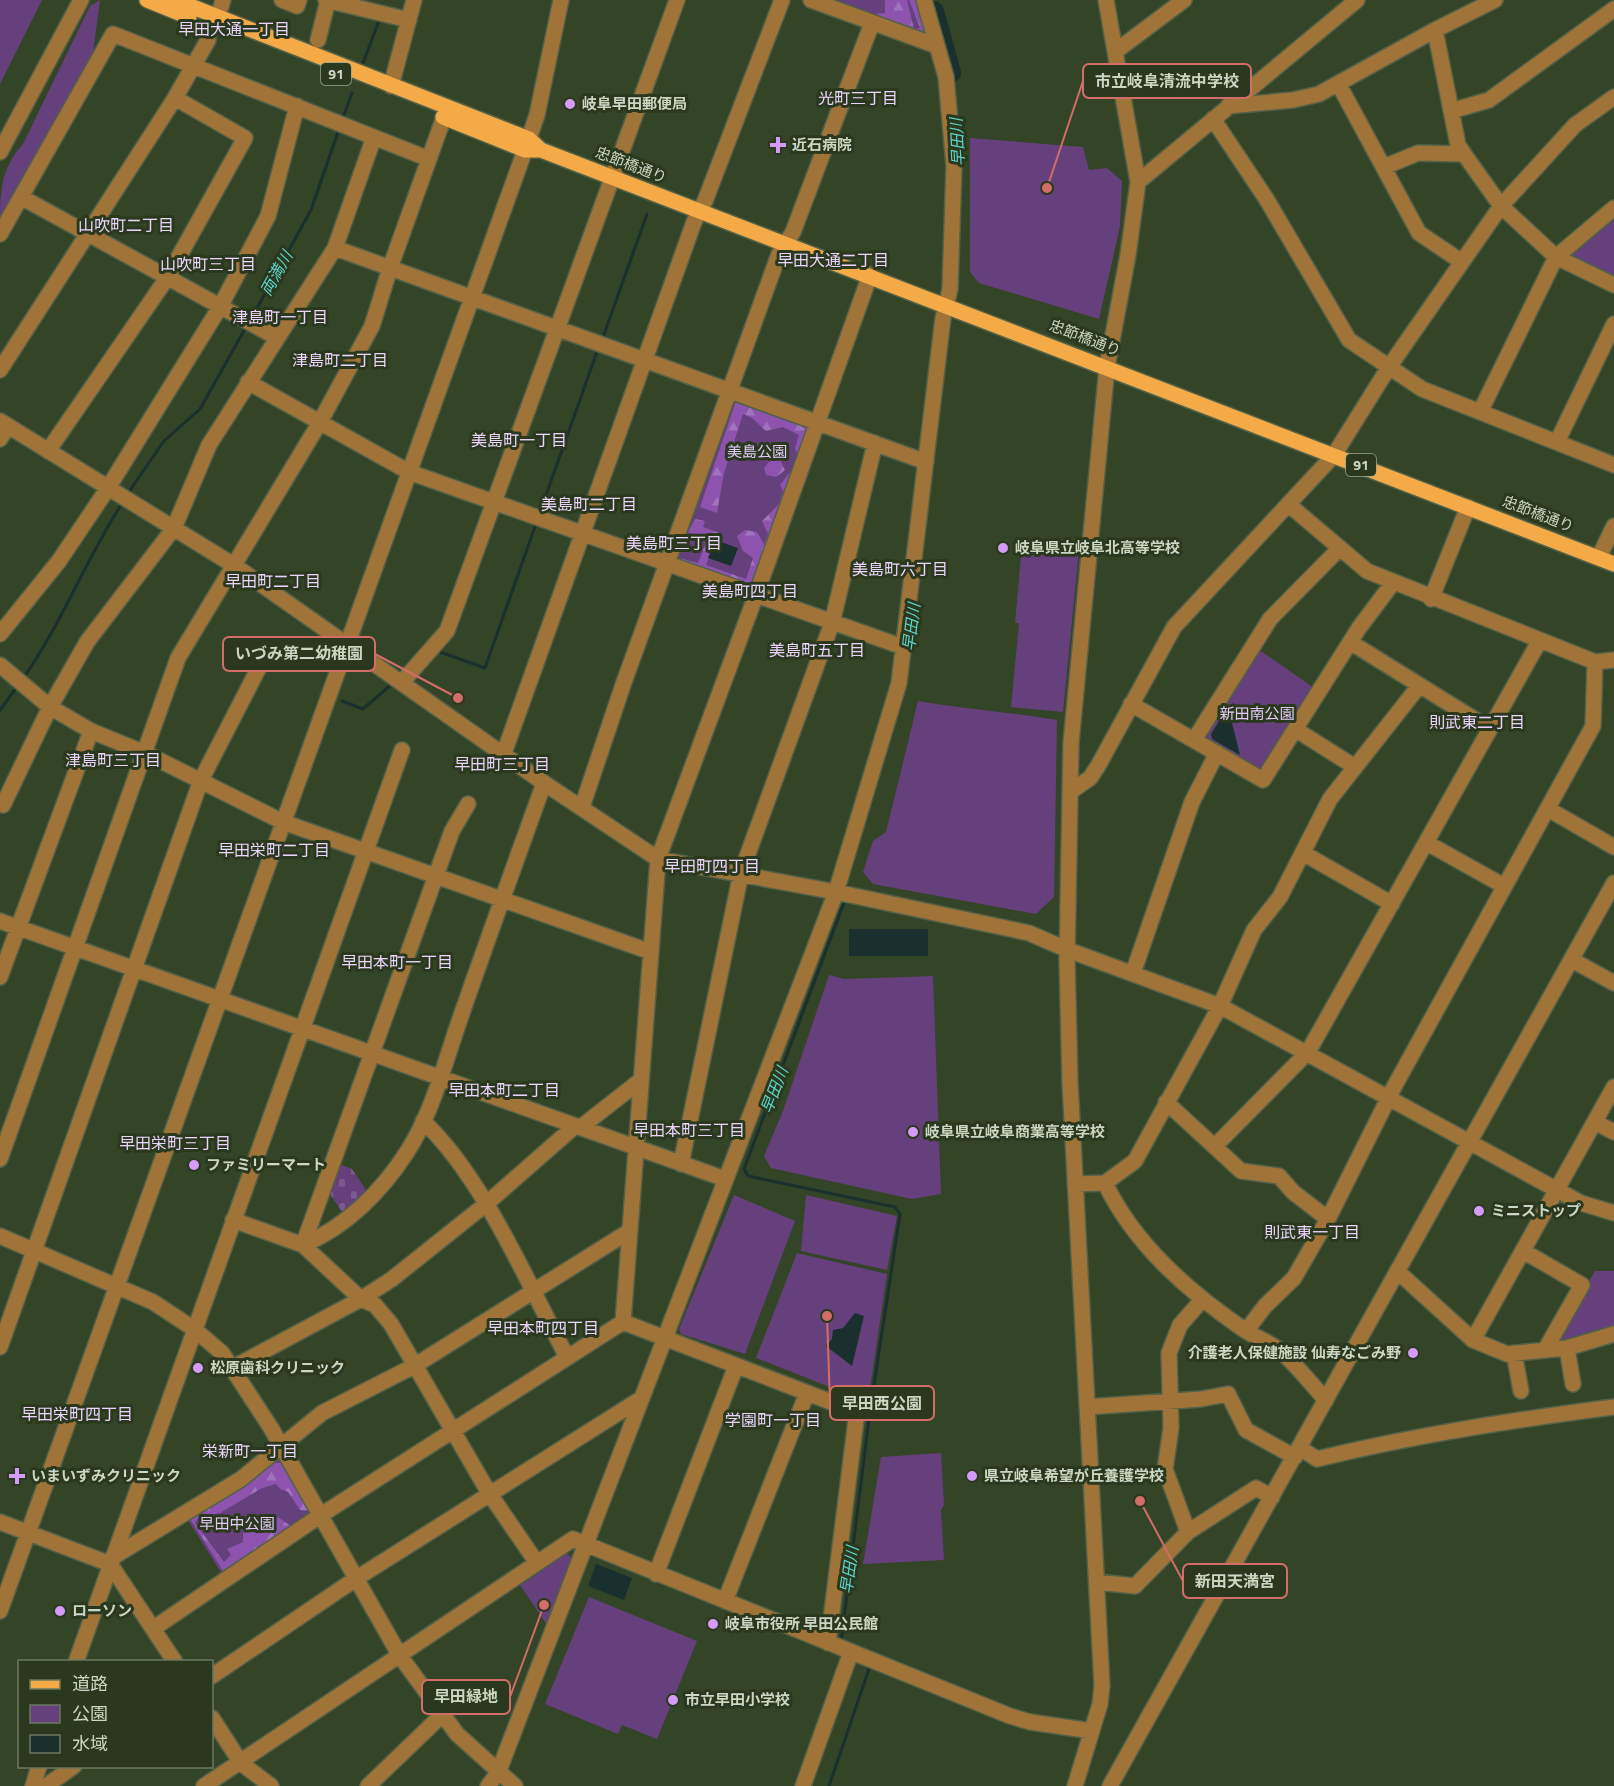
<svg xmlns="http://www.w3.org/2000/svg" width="1614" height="1786" viewBox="0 0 1614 1786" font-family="'Titillium Web','Noto Sans JP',sans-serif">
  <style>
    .green { fill: #66407d }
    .forest { fill: url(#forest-firs) }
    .cemetery { fill: url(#cemetery-stones) }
    .water { fill: #19302f }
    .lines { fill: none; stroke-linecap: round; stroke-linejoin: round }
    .stream { stroke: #19302f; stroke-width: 3 }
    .river { stroke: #19302f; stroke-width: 20 }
    .minor-tunnel { stroke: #4b5a3f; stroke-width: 15; stroke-dasharray: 15 8; stroke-linecap: butt }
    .minor-casing { stroke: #526147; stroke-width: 18 }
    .major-casing { stroke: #526147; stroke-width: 18 }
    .minor { stroke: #a07339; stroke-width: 15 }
    .major { stroke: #f3aa47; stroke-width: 15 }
    .poi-dot { fill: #d59bfa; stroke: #2a391d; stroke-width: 2 }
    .labels { text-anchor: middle; stroke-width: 6; stroke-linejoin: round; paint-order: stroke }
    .shield { fill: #2a391d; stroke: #9ba793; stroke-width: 1.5 }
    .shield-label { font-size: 14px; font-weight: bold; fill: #ccd6c5 }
    .poi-label { font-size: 15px; font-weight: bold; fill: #ccd6c5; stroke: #2a391d; text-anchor: start }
    .street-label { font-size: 15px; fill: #ccd6c5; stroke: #2a391d }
    .park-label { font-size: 15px; fill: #e4c8f8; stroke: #2a391d }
    .neighbourhood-label { font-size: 16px; fill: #ebd3fc; stroke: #2a391d }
    .water-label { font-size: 16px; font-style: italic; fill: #5ed4cf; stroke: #2a391d }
    .leader { fill: none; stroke: #d26e67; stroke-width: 2 }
    .callout-dot { fill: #d26e67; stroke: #2a391d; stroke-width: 2 }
    .callout { fill: #2a391d; stroke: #d26e67; stroke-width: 2 }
    .callout-label { font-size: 16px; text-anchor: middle; font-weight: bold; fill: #ccd6c5 }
  </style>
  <defs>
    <pattern id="forest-firs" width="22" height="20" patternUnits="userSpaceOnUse" patternTransform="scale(1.5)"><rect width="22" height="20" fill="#8d53af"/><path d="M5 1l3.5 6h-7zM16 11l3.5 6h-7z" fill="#a173bc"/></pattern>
    <pattern id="cemetery-stones" width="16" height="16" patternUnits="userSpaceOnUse" patternTransform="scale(1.5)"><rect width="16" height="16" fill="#66407d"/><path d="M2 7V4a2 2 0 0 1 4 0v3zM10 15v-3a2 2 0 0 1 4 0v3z" fill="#7b5b8e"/></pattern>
  </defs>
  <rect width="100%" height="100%" fill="#344427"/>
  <path class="green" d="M0,0H42L0,84Z
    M100,0L92,61L0,227C0,194 0,169 23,144L90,6Z
    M837,0H918L930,35L836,3Z
    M970,138L1083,147L1089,170L1107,168L1122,181L1120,226L1099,319L979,283L970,272Z
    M1614,216V276L1569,254Z
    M736,398L810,427L753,586L678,562L676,557L732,400Z
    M1022,545L1079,550L1063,712L1011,707L1019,623H1015Z
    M1258,649L1314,688L1265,769L1259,770L1204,740L1203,735Z
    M918,701C965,709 1011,712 1057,720L1054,897L1036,914L873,884L863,872L873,841L886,832Z
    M829,975L844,979L933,976L941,1194L912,1199L771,1168L764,1156L783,1111Z
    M734,1195L795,1221L745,1354L681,1334L679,1329Z
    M806,1195L897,1216L887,1270L801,1251Z
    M797,1253L887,1274L868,1402L756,1358Z
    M1595,1271H1614V1327L1558,1344L1556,1340Z
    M941,1453L944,1505L941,1510L944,1560L863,1564L881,1457Z
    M281,1456L314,1513L222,1574L186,1517Z
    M567,1553L572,1559L547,1625L520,1585Z
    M589,1597L697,1641L657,1739L622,1725L618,1734L545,1704Z"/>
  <path class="forest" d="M885,0H907L914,29L920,28L909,0H924L933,48L844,6L873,14L885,13Z
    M736,401L810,427L751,588L678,562V558L698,563L707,540L688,532L695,519L705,521L703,527L719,533L706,565L746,579L753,558L743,551L737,536L745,530L757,532L764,544L768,534L762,521L779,504L783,491L780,485L794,467L798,455L795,448L799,435L783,427L766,431L752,418L743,414L724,473L717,513L700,507Z
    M771,445L783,447L787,453L781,462L785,470L776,477L766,475L764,468L769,462L762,454Z
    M273,1463H283L312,1511L300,1510L288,1492L280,1489L276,1484L262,1488L220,1513L198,1518L195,1523L224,1562L231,1555L227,1549L243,1542V1533L266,1528L278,1517L292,1527L223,1571L189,1517Z"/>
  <path class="cemetery" d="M339,1164L352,1169L368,1193L344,1215L328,1191Z"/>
  <path class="water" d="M715,540L738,548L731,566L708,558Z
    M1228,707L1240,755L1212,739L1211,734Z
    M849,929H928V956H849Z
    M855,1313L864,1316L852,1366L826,1346L832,1339L833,1330L843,1328Z
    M596,1564L632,1578L624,1600L588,1586Z"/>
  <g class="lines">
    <path class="stream" d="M363,63L380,18
      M342,120L352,93
      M251,319L311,210L339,129
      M602,340L647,214
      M128,493L164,441L200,409L246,327
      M540,512L598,349
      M440,652L485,668L537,521
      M24,677C62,623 85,561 121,505
      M342,701L363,709L392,684
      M0,710L17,687
      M841,1642L870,1411L900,1214L895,1207L748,1176L744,1169L845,900
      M829,1786L870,1666"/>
    <path class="river" d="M934,11L951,73"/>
    <path class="minor-tunnel" d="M208,40L221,7"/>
    <defs>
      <path id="minor" d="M282,0L297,6L299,0
        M326,0L409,20
        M811,0L937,46
        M221,7L223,0
        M1435,30L1458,145L1464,154L1501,206L1556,257L1614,285
        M318,40L328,0
        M1116,51L1184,0
        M1339,85L1419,233L1462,262
        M391,86L414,0
        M1228,106L1293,100L1319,94L1435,30L1495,0
        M1451,111L1489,100L1614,9
        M1213,119L1267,200L1349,340L1422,389L1614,465
        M0,152L81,0
        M1384,167L1418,153L1464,154
        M1138,182L1357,0
        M21,197L276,337
        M0,234L113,34L429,159
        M335,248L926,462
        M0,370L175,98L208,40
        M248,382L409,472L903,647
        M1480,412L1556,257L1614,208
        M0,421L235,566L544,783L658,859L836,892L1029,933L1068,950L1220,1006L1581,1203L1614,1213
        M0,439L8,426
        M1557,442L1614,324
        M48,451L167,278L245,138L175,98
        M1288,504L1367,571L1540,640
        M1599,557L1614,526
        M1431,599L1468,507
        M0,634L59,561L108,488L220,307L268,216L297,106
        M1350,642L1490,729
        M0,665L50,707L91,731L145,753L283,822L651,952
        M403,681L447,631L677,0
        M1131,704L1263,780L1359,628L1392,584
        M1295,729L1355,767
        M1194,740L1270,619L1340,548
        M504,753L694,222L705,201L782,0
        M1070,792L1090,778L1098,766L1174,627L1334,455L1389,367L1501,206L1575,125L1614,97
        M3,805L50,707L87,642L174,528L209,445L335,248L374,137
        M582,807L624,682L779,254L793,232L872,23
        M1548,809L1614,847
        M1427,843L1504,886
        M1303,853L1392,904
        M0,921L725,1179
        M1572,960L1614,983
        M1133,973L1192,802L1217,753
        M0,977L91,731
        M1166,1102L1241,1171L1279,1176L1293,1192L1328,1219
        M423,1121C483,1177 528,1284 567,1357
        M1595,1122L1614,1132
        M581,1127L641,1080
        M1215,1146L1308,1052L1540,640L1595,662L1614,660
        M0,1159L178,658L320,422L372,326L390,268L444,117
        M681,1164L741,873L832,623L875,443
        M1105,1183C1134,1244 1188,1291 1243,1329C1254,1337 1268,1341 1279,1350C1296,1364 1311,1384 1326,1400
        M1075,1184L1105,1183L1135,1161L1220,1006L1254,930L1280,897L1330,799L1419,686
        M233,1220L303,1245L361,1299L375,1305L391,1324L489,1493L537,1563
        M0,1236L153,1302L194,1329L222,1353L271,1428L400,1656L457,1734L515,1786
        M303,1245C346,1227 382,1191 407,1152C433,1112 445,1061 461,1016C488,938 516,861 544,783
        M303,1245L452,831L468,804
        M1523,1251L1582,1285L1545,1350
        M1397,1271L1473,1340L1507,1354L1567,1348L1614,1334
        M623,1322L658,859L756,595L870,275
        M623,1322L857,1412L828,1643
        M1246,1331L1265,1306L1294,1278L1328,1219L1394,1087L1593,726L1595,662
        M1473,1340L1614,1087
        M0,1347L201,780L268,650
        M1567,1348L1573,1384
        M1514,1353L1521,1391
        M234,1367L361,1299L392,1279L486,1204L575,1126
        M1087,1407L1201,1399L1228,1394L1246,1430L1295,1457
        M1300,1448L1317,1459C1415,1435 1514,1420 1614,1407
        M0,1522L110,1564L175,1662
        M1188,1532L1165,1469L1171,1428L1169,1353L1180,1325L1202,1300
        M113,1557L241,1479L322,1413L414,1366L628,1232
        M656,1574L736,1366
        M1097,1582L1135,1586L1188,1532L1256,1488L1272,1497
        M725,1601L807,1393
        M0,1611L525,150L537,115L561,0
        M154,1628L321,1515L623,1322
        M76,1662L402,750
        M212,1676L357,1578L642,1398
        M212,1718L241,1763L271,1786
        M33,1786L39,1766
        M46,1786L74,1766
        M204,1786L573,1539L1010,1716L1030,1722L1092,1731
        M368,1786L442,1715
        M488,1786L498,1773L836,892L899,683L943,318L950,289L954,166L946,77L924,0
        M803,1786L851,1652
        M1075,1786L1100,1704L1102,1686L1070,1083L1067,960L1071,743L1107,367L1128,255L1138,182L1106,0
        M1110,1786L1614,883"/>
      <path id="major" d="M147,0L189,17
        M175,0L529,139L541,150L1614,564
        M443,117L525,150H541"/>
    </defs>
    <use href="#minor" class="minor-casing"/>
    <use href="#major" class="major-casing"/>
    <use href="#minor" class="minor"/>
    <use href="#major" class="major"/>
  </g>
  <g class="poi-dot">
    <circle cx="570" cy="104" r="6"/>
    <path d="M775 136h6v6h6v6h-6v6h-6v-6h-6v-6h6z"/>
    <circle cx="1003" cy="548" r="6"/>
    <circle cx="913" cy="1132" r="6"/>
    <circle cx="194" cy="1165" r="6"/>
    <circle cx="1479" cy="1211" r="6"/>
    <circle cx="1413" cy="1353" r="6"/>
    <circle cx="198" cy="1368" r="6"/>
    <path d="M14 1467h6v6h6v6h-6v6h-6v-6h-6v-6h6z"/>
    <circle cx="972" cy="1476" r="6"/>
    <circle cx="60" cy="1611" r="6"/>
    <circle cx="713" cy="1624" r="6"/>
    <circle cx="673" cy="1700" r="6"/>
  </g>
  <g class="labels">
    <g class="shield">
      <rect x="321" y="63" width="30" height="22" rx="4.5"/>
      <rect x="1346" y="454" width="30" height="22" rx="4.5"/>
    </g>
    <g class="shield-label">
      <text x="336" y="79">91</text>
      <text x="1361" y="470">91</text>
    </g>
    <g class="poi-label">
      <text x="582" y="109">岐阜早田郵便局</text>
      <text x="792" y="150">近石病院</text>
      <text x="1015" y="553">岐阜県立岐阜北高等学校</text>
      <text x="925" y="1137">岐阜県立岐阜商業高等学校</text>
      <text x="206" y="1170">ファミリーマート</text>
      <text x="1491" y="1216">ミニストップ</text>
      <text x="1401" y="1358" text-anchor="end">介護老人保健施設 仙寿なごみ野</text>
      <text x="210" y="1373">松原歯科クリニック</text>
      <text x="31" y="1481">いまいずみクリニック</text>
      <text x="984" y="1481">県立岐阜希望が丘養護学校</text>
      <text x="72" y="1616">ローソン</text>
      <text x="725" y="1629">岐阜市役所 早田公民館</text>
      <text x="685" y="1705">市立早田小学校</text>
    </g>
    <g class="street-label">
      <text transform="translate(631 165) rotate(21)" y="5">忠節橋通り</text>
      <text transform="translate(1085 338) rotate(21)" y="5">忠節橋通り</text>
      <text transform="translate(1538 514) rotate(21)" y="5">忠節橋通り</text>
    </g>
    <g class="park-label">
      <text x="757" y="457">美島公園</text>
      <text x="1257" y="719">新田南公園</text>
      <text x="237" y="1529">早田中公園</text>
    </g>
    <g class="neighbourhood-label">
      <text x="234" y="35">早田大通一丁目</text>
      <text x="858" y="104">光町三丁目</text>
      <text x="126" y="231">山吹町二丁目</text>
      <text x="833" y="266">早田大通二丁目</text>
      <text x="208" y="270">山吹町三丁目</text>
      <text x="280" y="323">津島町一丁目</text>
      <text x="340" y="366">津島町二丁目</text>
      <text x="519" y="446">美島町一丁目</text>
      <text x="589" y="510">美島町二丁目</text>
      <text x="674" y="549">美島町三丁目</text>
      <text x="900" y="575">美島町六丁目</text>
      <text x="273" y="587">早田町二丁目</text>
      <text x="750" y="597">美島町四丁目</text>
      <text x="817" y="656">美島町五丁目</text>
      <text x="1477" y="728">則武東二丁目</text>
      <text x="113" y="766">津島町三丁目</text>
      <text x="502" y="770">早田町三丁目</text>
      <text x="274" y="856">早田栄町二丁目</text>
      <text x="712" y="872">早田町四丁目</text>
      <text x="397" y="968">早田本町一丁目</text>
      <text x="504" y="1096">早田本町二丁目</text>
      <text x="689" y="1136">早田本町三丁目</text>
      <text x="175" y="1149">早田栄町三丁目</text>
      <text x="1312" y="1238">則武東一丁目</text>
      <text x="543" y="1334">早田本町四丁目</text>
      <text x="77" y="1420">早田栄町四丁目</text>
      <text x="773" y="1426">学園町一丁目</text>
      <text x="250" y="1457">栄新町一丁目</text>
    </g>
    <g class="water-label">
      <text transform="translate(957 142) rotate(-93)" y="6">早田川</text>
      <text transform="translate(276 273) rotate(-61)" y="6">両満川</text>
      <text transform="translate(911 627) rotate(-83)" y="6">早田川</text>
      <text transform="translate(774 1090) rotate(-69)" y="6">早田川</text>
      <text transform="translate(849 1570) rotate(-82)" y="6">早田川</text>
    </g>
  </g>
  <path class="leader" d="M1047 188L1083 81M458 698L375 654M827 1316L830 1403M1140 1501L1183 1581M544 1605L510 1697"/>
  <g class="callout-dot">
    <circle cx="1047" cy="188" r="6"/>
    <circle cx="458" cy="698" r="6"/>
    <circle cx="827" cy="1316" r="6"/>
    <circle cx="1140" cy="1501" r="6"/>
    <circle cx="544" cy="1605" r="6"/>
  </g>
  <g class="callout">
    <rect x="1083" y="64" width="168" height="34" rx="6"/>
    <rect x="223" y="637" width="152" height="34" rx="6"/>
    <rect x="830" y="1386" width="104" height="34" rx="6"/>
    <rect x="1183" y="1564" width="104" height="34" rx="6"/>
    <rect x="422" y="1680" width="88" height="34" rx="6"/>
  </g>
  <g class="callout-label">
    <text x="1167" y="87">市立岐阜清流中学校</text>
    <text x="299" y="659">いづみ第二幼稚園</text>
    <text x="882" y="1409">早田西公園</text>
    <text x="1235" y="1587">新田天満宮</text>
    <text x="466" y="1702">早田緑地</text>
  </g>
  <rect x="18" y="1660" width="195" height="108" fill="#2a391d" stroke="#6b7860" stroke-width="1.5"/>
  <rect x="30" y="1680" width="30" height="9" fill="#f3aa47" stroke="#6b7860" stroke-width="1.5"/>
  <text x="72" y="1690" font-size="18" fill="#ccd6c5">道路</text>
  <rect x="30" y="1705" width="30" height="18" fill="#66407d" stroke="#6b7860" stroke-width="1.5"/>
  <text x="72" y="1720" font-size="18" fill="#ccd6c5">公園</text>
  <rect x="30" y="1735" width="30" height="18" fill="#19302f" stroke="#6b7860" stroke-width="1.5"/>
  <text x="72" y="1750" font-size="18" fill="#ccd6c5">水域</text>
</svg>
